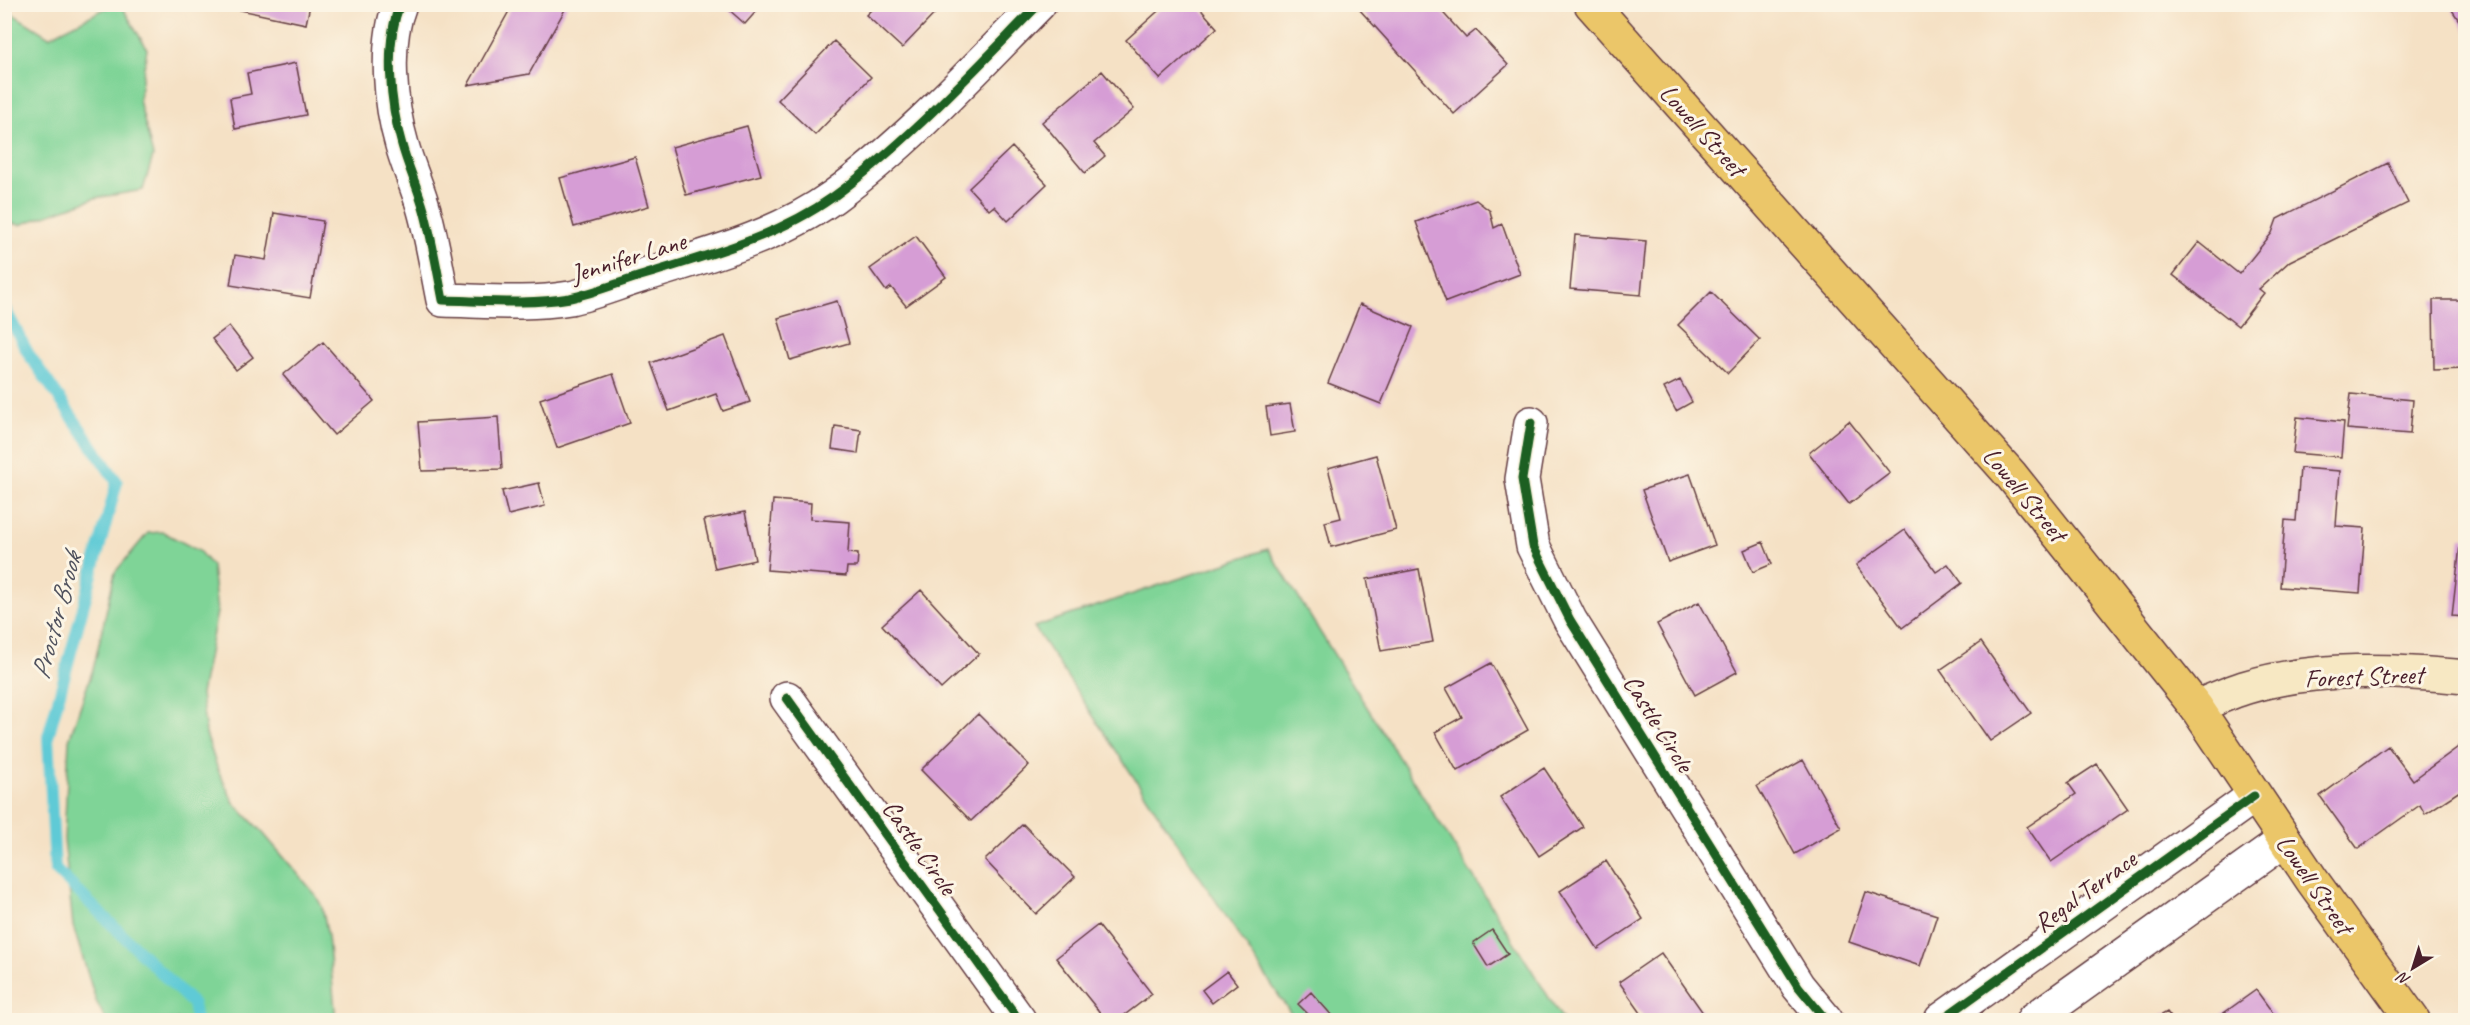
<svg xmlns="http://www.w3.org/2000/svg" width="2470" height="1025" viewBox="0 0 2470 1025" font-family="Caveat,sans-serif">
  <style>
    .green { fill: #7fd497; stroke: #647a61; stroke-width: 1.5 }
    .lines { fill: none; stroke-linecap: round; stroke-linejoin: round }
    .stream { stroke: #5ecad6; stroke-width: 12 }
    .building { fill: #d69dd5 }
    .street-casing { stroke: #643c42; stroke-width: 36 }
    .secondary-casing { stroke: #643c42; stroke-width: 36 }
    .primary-casing { stroke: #643c42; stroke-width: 36 }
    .street { stroke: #fff; stroke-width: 33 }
    .secondary { stroke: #f7e8c3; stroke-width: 33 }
    .primary { stroke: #ebc669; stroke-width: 33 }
    .cycleway-casing { stroke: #fcf5e5; stroke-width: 13 }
    .cycleway { stroke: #1b5e20; stroke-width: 9 }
    .labels { text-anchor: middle; stroke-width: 6; stroke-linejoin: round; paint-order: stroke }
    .street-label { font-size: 26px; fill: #4a1f2b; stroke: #fcf5e5 }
    .water-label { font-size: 27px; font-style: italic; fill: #50525e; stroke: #fcf5e5 }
  </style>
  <rect width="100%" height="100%" fill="#fcf5e5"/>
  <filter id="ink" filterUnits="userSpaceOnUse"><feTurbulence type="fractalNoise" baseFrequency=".0167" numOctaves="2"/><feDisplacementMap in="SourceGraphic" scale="12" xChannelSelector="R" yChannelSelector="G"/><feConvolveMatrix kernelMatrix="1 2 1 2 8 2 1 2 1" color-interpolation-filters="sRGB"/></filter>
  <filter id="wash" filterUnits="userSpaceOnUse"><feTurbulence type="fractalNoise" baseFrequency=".008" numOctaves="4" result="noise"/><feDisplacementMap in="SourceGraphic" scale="24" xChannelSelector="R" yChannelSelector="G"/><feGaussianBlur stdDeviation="1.35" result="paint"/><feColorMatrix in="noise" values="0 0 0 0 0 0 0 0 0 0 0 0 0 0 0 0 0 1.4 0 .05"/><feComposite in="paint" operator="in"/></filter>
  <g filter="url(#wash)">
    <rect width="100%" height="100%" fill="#f5e1c5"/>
    <path class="green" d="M112,5H121L147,49L139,100L153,156L143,190L95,198L20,225L5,222V9L49,37Z
      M163,532L199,551L212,566L217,612L201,694L206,734L218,770L234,803L263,833L315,894L322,907L328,936L336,1020H106L96,1001L73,926L64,839L69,740L94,666L115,572L148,533Z
      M1268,549L1563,1020H1295L1034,627Z"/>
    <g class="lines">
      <path class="stream" d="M4,307L28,353L117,482L48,737L55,869L193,1004L196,1020"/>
    </g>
    <g id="blocks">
      <path class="building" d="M513,4H568L529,74L468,85Z
        M730,4H757L760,7L745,24L727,8Z
        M873,4H944L902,48L866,15L875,6Z
        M1166,4H1196L1217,28L1160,79L1126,40Z
        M1364,4H1435L1466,38L1476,30L1508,65L1454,114L1359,9Z
        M2448,4H2466V31Z
        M232,5H310L306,24L231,8Z
        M834,41L871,77L815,135L778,100Z
        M296,63L306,115L235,129L230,98L251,94L247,73Z
        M1102,71L1134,109L1094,143L1105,156L1085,173L1042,122Z
        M747,126L761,175L686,195L672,147Z
        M1012,147L1047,184L1008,221L994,206L989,210L969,188Z
        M635,157L649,206L574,227L560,178Z
        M2388,163L2408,203L2290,261L2259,289L2264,293L2238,326L2173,275L2199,242L2239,274L2272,233L2277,219Z
        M1476,200L1490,211L1494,228L1502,224L1520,274L1446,302L1416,222Z
        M274,213L323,221L310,298L230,285L235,255L266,260Z
        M1575,235L1646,241L1641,295L1570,289Z
        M916,236L946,277L906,306L891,287L886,291L870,269Z
        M1711,292L1760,340L1728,373L1678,325Z
        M2433,300H2466V369L2434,370Z
        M837,301L849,343L790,360L778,318Z
        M1360,304L1413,327L1381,404L1328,383Z
        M229,326L253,357L236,370L212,339Z
        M725,336L750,402L723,411L716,394L669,411L651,363Z
        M323,342L374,401L334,435L283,375Z
        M613,374L630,423L557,448L540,399Z
        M1680,380L1692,402L1676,411L1664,388Z
        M2351,394L2413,400L2410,434L2347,429Z
        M1290,404L1295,432L1270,436L1266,407Z
        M498,417L502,469L422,471L418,422Z
        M2297,417L2344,422L2341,457L2293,453Z
        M1849,421L1890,473L1849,504L1809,453Z
        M835,426L861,430L858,453L832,449Z
        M1376,455L1396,530L1331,547L1325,522L1341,518L1328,468Z
        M2300,468L2340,471L2336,526L2365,528L2360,593L2280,587L2285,520L2296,521Z
        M1690,474L1715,545L1668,562L1642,490Z
        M539,483L545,506L508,515L502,491Z
        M773,500L811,503L810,519L850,522L848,553L858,554L857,567H847L846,576L767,570Z
        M745,512L755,560L715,569L704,520Z
        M1905,530L1936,572L1948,564L1962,583L1902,628L1856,565Z
        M2461,537H2466V617L2452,616Z
        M1763,542L1772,564L1753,572L1744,550Z
        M1419,569L1433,642L1381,651L1367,579Z
        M921,590L979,654L941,689L882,625Z
        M1699,602L1737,672L1695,695L1657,624Z
        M1981,642L2031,713L1990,741L1940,670Z
        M1491,663L1528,730L1457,771L1435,732L1462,717L1446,688Z
        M978,714L1029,765L971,821L921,770Z
        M2461,745L2466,751V787L2425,814L2420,805L2358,849L2320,796L2388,746L2413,780Z
        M1803,760L1841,828L1795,854L1757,786Z
        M2097,764L2128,809L2051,862L2027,827L2076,794L2068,783Z
        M1544,768L1583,827L1539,856L1500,797Z
        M1023,824L1075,877L1036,914L985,860Z
        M1606,861L1643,919L1598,949L1560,891Z
        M1866,892L1937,915L1920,966L1849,942Z
        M1098,925L1152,994L1118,1020H1106L1056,958Z
        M1492,930L1508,954L1488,967L1473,943Z
        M1661,953L1706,1017L1701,1020H1646L1619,982Z
        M1227,971L1237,984L1212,1003L1202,990Z
        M2256,990L2278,1020H2214Z
        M1311,992L1335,1019L1334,1020H1314L1298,1004Z
        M2167,1012L2173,1020H2153Z"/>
    </g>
  </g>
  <g filter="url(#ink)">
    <use href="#blocks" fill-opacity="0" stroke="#643c42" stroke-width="1.5"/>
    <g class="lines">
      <defs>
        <path id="street" d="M400,4C384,44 390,104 402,145C408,167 418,188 424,210C432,239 437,270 443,300C486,301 528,305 570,298C595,293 620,282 644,275C708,255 777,237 833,197C909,141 973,71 1039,4
          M1531,423L1522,479L1533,546L1570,620L1798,986L1826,1020
          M787,698L1019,1020
          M1941,1020L2254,796
          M2033,1020L2285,840"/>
        <path id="secondary" d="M2196,707C2213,700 2230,692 2247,687C2317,666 2394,670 2466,677"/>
        <path id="primary" d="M1591,4L2011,475L2196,707L2312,880L2413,1020"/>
      </defs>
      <use href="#street" class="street-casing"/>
      <use href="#secondary" class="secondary-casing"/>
      <use href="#primary" class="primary-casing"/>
      <use href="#street" class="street"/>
      <use href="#secondary" class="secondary"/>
      <use href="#primary" class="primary"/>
      <defs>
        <path id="cycleway" d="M400,4C384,44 390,104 402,145C408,167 418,188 424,210C432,239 437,270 443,300C486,301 528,305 570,298C595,293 620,282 644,275C708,255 777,237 833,197C909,141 973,71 1039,4
          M1531,423L1522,479L1533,546L1570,620L1798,986L1826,1020
          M787,698L1019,1020
          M1941,1020L2254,796"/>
      </defs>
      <use href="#cycleway" class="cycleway-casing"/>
      <use href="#cycleway" class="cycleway"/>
    </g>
  </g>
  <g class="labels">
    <g class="street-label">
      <text transform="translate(1703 130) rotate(48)" y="9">Lowell Street</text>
      <text transform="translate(628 257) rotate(-17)" y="9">Jennifer Lane</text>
      <text transform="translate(2025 494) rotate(50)" y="9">Lowell Street</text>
      <text transform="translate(2364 676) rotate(-2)" y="9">Forest Street</text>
      <text transform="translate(1659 723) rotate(58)" y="9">Castle Circle</text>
      <text transform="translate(920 847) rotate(55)" y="9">Castle Circle</text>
      <text transform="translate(2315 884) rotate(55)" y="9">Lowell Street</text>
      <text transform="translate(2085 891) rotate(-36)" y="9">Regal Terrace</text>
    </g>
    <g class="water-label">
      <text transform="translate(56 616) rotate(-75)" y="9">Proctor Brook</text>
    </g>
  </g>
  <rect width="2470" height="1025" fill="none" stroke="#fcf5e5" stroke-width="24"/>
  <g transform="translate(2413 968) rotate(218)" stroke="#fcf5e5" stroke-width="4.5" paint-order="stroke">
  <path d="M0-4.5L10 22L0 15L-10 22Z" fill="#4a1f2b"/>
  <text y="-9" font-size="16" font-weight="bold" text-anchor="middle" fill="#4a1f2b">N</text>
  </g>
</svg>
